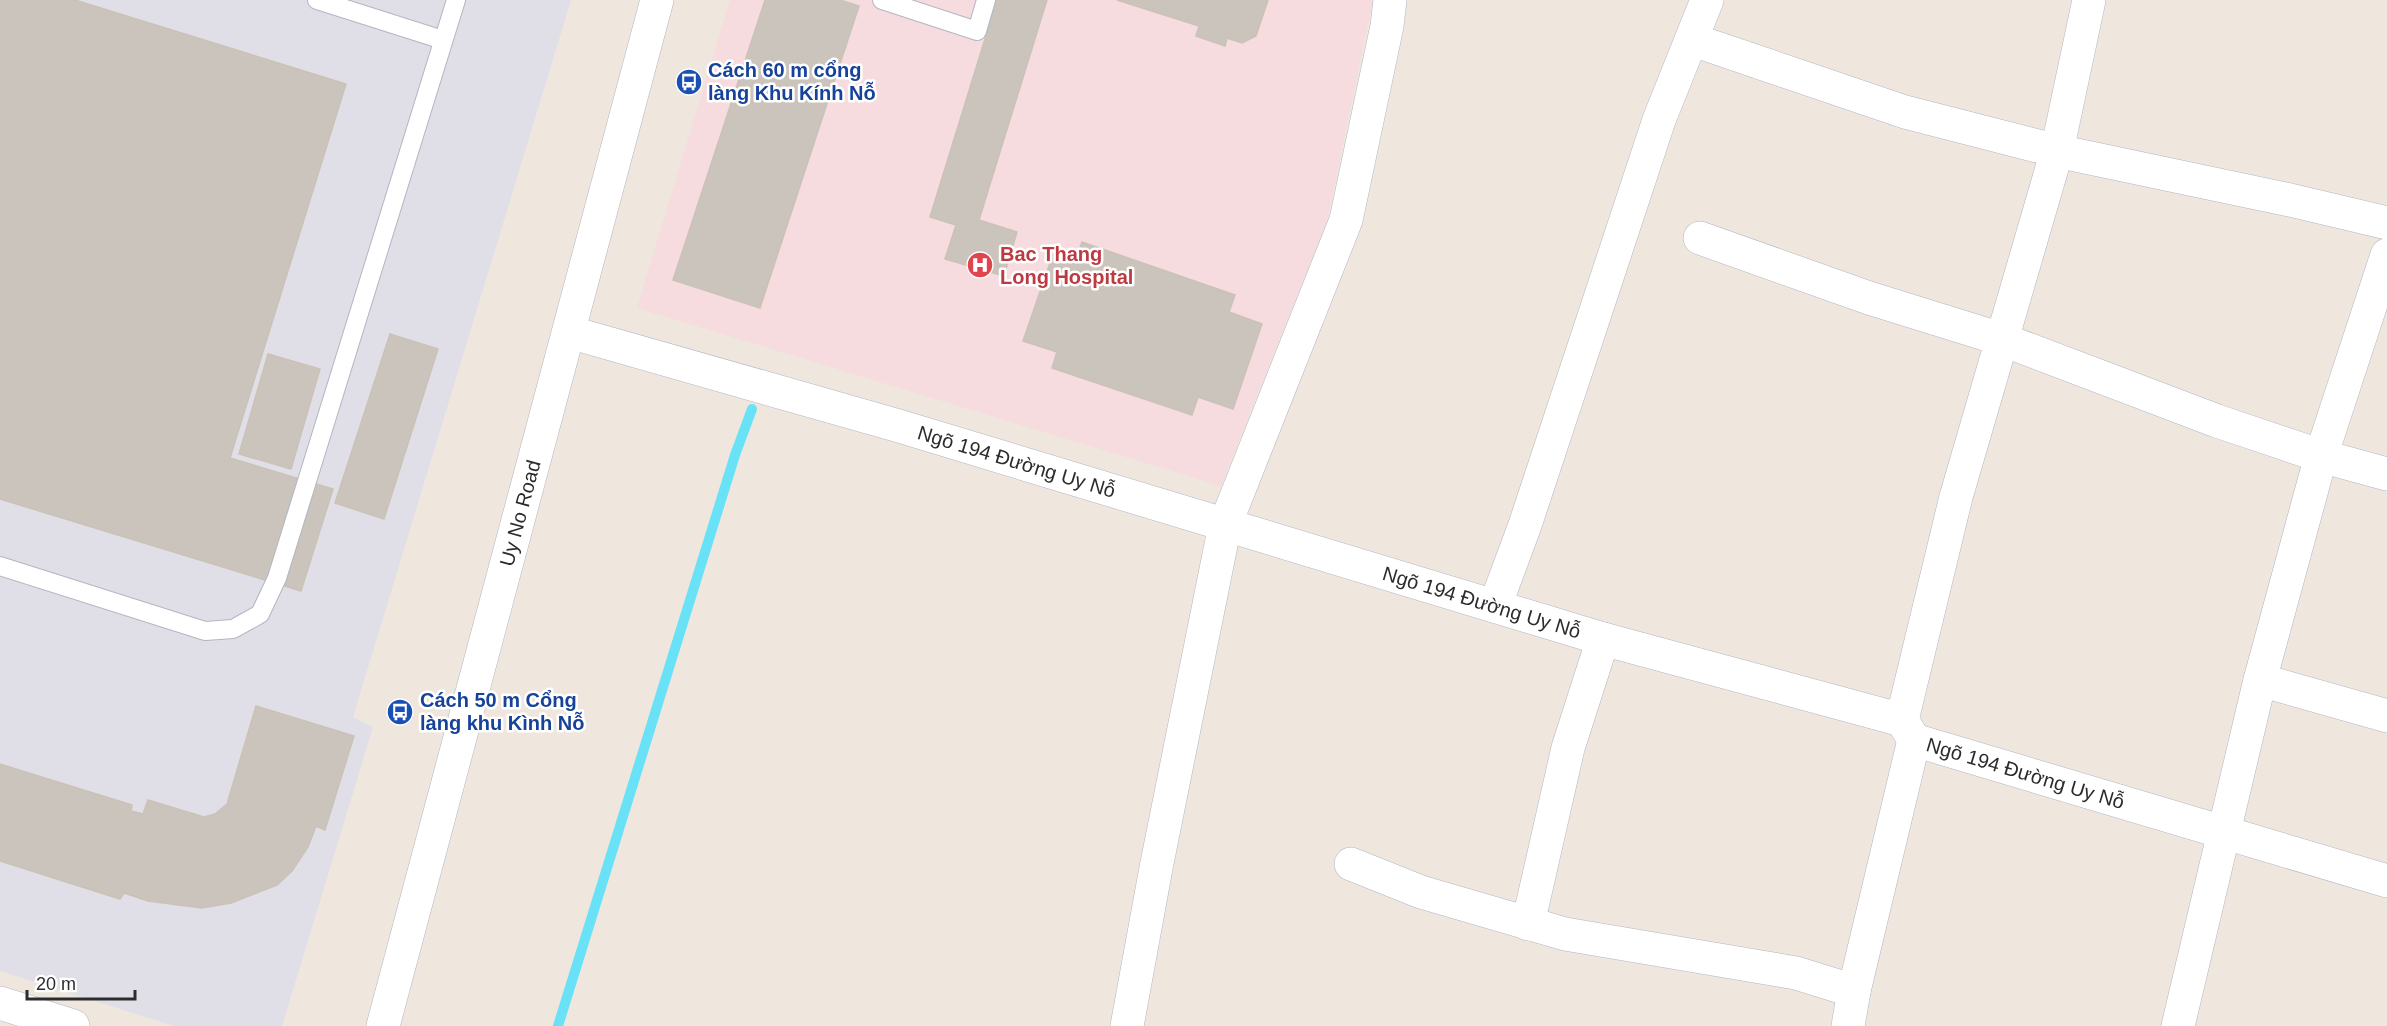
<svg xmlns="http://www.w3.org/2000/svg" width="2387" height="1026" viewBox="0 0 2387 1026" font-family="Arial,sans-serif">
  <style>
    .industrial { fill: #e0dfe7 }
    .medical { fill: #f6dbdf }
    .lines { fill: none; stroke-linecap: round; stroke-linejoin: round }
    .stream { stroke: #69e2f8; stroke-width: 10 }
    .building { fill: #cac4bc; stroke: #cbc2b7; stroke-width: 1.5 }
    .lane-casing { stroke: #b2b6c1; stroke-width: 20 }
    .street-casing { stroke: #b2b6c1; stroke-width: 34 }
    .secondary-casing { stroke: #b2b6c1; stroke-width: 34 }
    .lane { stroke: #fff; stroke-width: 18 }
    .street { stroke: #fff; stroke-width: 33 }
    .secondary { stroke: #fff; stroke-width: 33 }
    .labels { text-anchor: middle; stroke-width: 5; stroke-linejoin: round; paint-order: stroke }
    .transit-label { font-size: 20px; font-weight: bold; fill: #164399; stroke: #fff; text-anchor: start }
    .health-label { font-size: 20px; font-weight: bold; fill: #be3a42; stroke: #fff; text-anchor: start }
    .street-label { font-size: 20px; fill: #2c2c2c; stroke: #fff }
  </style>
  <rect width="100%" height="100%" fill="#efe6de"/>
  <path class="industrial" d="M0,0H571L353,717L373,727L282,1026H174L0,971Z"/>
  <path class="medical" d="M730,0H1373L1327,221L1221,486L637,308Z"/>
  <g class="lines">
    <path class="stream" d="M558,1026L735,455L752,409"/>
  </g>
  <path class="building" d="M0,0H75L346,84L230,458L333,489L301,591L0,499Z
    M765,0H840L859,6L760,308L673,280Z
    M997,0H1047L979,220L1017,232L1004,276L945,259L956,225L930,217Z
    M1117,0H1268L1256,36L1242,43L1227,38L1225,46L1196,36L1199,26Z
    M1082,242L1235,295L1229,312L1262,324L1233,409L1198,397L1192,415L1052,368L1057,352L1023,341L1053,254L1075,262Z
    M390,334L438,349L384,519L335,503Z
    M268,354L320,369L291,469L239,454Z
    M256,706L354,736L325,830L316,826L308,847L292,871L277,885L231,903L202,908L148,901L124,893L120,899L0,861V764L132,805L131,811L143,814L148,800L204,817L215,814L227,804Z"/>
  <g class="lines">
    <defs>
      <path id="lane" d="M317,0L443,40
        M882,0L977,31L986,0
        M0,566L205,631L233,629L260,614L277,578L456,0"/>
      <g id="street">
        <path d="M1693,40L1905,112L2057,151L2290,200L2387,223"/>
        <path d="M1700,238L1869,298L2001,339L2217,421L2321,456L2387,474"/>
        <path id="s1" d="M569,332L899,426L1603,639L1902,720L1914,740L2387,881"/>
        <path d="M1495,606L1525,525L1659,120L1707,0"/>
        <path d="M2260,680L2387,716"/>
        <path d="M1902,720L1956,497L2057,151L2089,0"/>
        <path d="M1351,864L1421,892L1565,934L1796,973L1854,991"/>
        <path d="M1528,924L1568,748L1603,639"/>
        <path d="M1127,1026L1156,868L1225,525L1346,220L1387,26L1390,0"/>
        <path d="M1848,1026L1854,991L1914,740"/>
        <path d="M2178,1026L2260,680L2321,456L2387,255"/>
      </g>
      <g id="secondary">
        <path d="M0,1003L73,1026"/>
        <path id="s2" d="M383,1026L657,0"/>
      </g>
    </defs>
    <use href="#lane" class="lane-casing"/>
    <use href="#street" class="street-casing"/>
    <use href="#secondary" class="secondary-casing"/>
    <use href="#lane" class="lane"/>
    <use href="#street" class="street"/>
    <use href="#secondary" class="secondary"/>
  </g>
  <defs>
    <symbol id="bus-disc" viewBox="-11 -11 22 22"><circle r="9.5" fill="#1a4fb4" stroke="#fff"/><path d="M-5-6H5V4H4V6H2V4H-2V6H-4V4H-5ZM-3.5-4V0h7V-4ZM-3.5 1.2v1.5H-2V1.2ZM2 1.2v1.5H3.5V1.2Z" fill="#fff"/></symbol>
    <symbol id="hospital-disc" viewBox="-11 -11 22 22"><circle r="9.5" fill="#e0444e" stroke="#fff"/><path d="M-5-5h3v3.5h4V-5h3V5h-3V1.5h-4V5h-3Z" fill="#fff"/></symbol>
  </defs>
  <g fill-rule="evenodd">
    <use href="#bus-disc" x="674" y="67" width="30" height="30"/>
    <use href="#hospital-disc" x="965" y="250" width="30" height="30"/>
    <use href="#bus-disc" x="385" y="697" width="30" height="30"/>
  </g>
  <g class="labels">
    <g class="transit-label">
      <text x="708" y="77">Cách 60 m cổng<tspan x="708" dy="23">làng Khu Kính Nỗ</tspan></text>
      <text x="420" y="707">Cách 50 m Cổng<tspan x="420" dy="23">làng khu Kình Nỗ</tspan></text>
    </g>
    <g class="health-label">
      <text x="1000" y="261">Bac Thang<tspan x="1000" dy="23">Long Hospital</tspan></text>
    </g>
    <g class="street-label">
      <text dy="7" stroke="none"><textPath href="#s1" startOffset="466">Ngõ 194 Đường Uy Nỗ</textPath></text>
      <text dy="7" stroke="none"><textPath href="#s2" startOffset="531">Uy No Road</textPath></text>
      <text dy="7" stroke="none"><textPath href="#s1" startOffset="952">Ngõ 194 Đường Uy Nỗ</textPath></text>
      <text dy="7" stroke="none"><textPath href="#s1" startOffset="1528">Ngõ 194 Đường Uy Nỗ</textPath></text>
    </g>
  </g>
  <path d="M27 990v9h108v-9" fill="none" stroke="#2c2c2c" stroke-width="3"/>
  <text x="36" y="990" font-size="18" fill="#2c2c2c" stroke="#ffffff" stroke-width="4.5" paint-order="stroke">20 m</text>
</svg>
